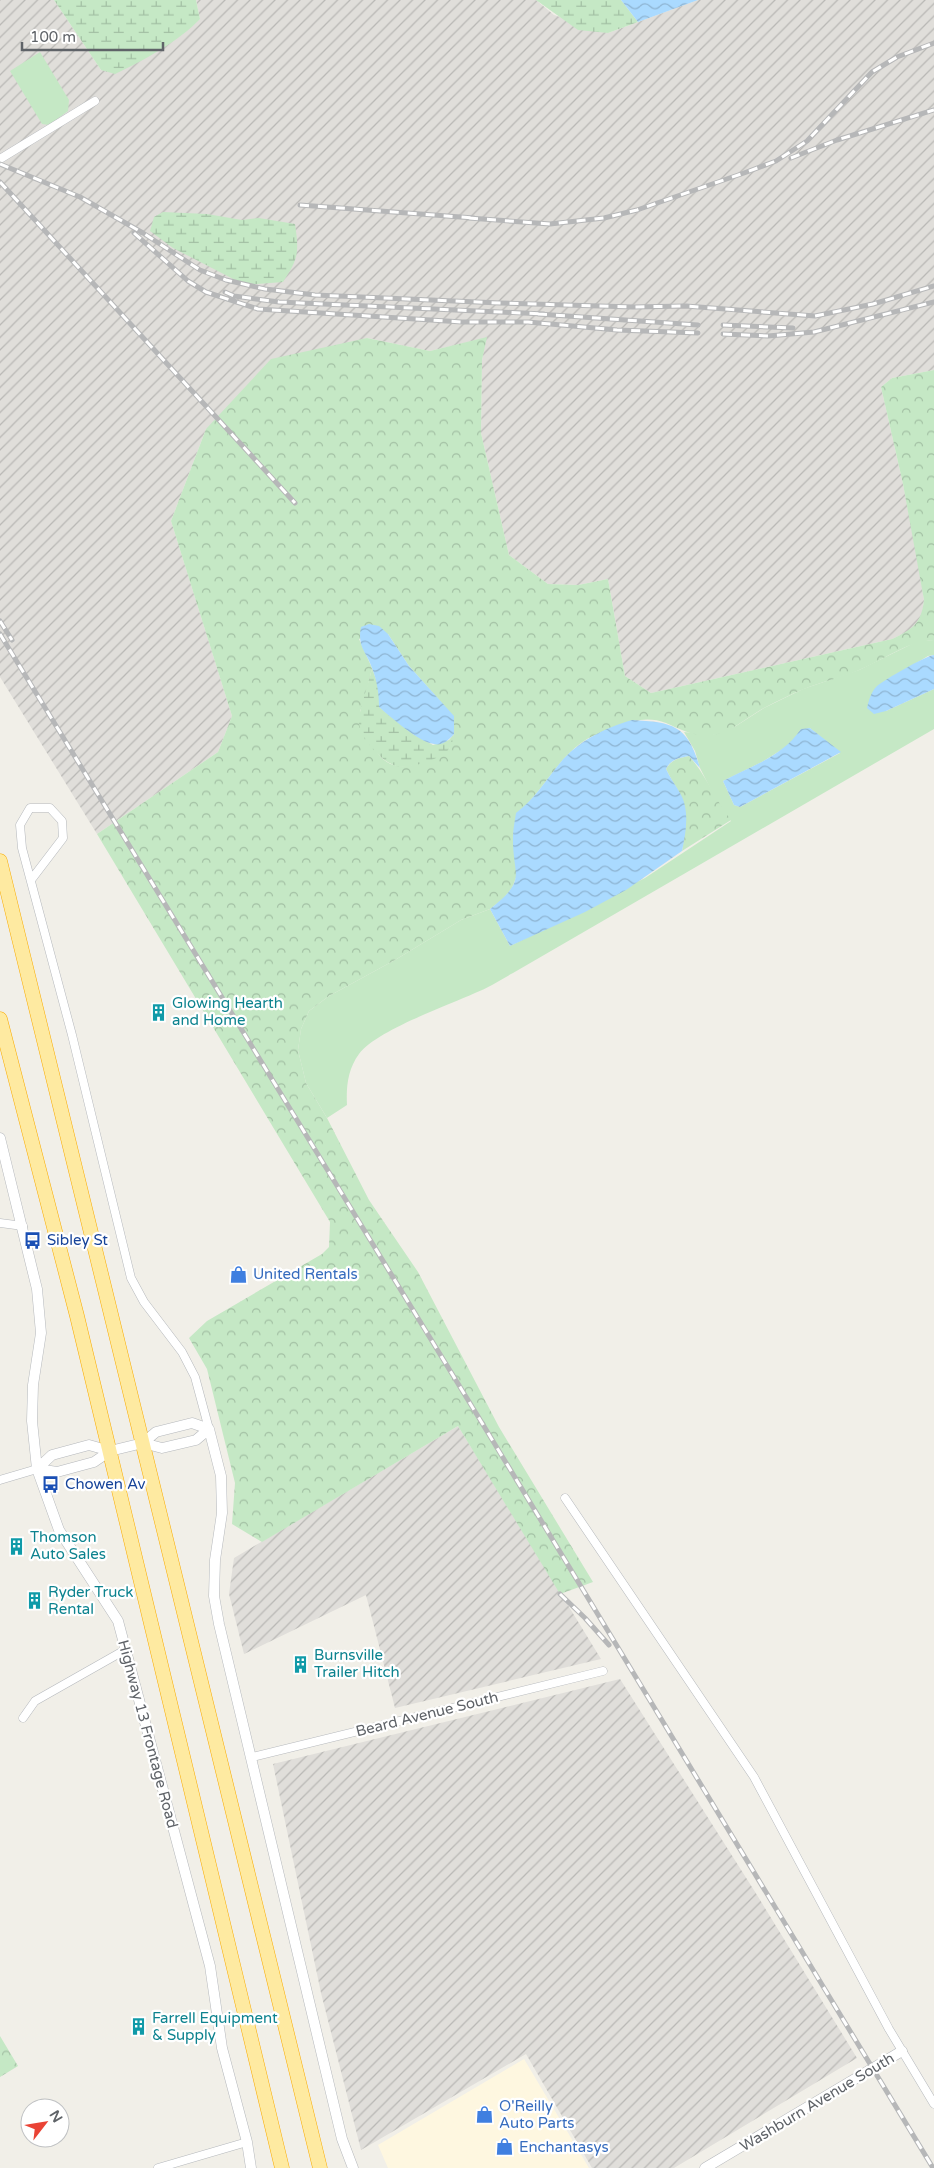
<svg xmlns="http://www.w3.org/2000/svg" width="934" height="2168" viewBox="0 0 934 2168" font-family="'Varela Round',sans-serif">
  <style>
    .commercial { fill: #fef7e0 }
    .industrial { fill: url(#industrial-furrows) }
    .grass { fill: #c5e8c5; fill-rule: evenodd }
    .forest { fill: url(#forest-crowns); fill-rule: evenodd }
    .wetland { fill: url(#wetland-marsh) }
    .water { fill: url(#water-waves) }
    .lines { fill: none; stroke-linecap: round; stroke-linejoin: round }
    .minor-casing { stroke: #b5b8bc; stroke-width: 9 }
    .tertiary-casing { stroke: #b5b8bc; stroke-width: 11 }
    .trunk-casing { stroke: #f9ab00; stroke-width: 15 }
    .minor { stroke: #fff; stroke-width: 8 }
    .tertiary { stroke: #fff; stroke-width: 10 }
    .trunk { stroke: #feeaa1; stroke-width: 14 }
    .rail-casing { stroke: #b6b7b8; stroke-width: 5 }
    .rail { stroke: #fff; stroke-width: 3; stroke-dasharray: 9; stroke-linecap: butt }
    .labels { text-anchor: middle; stroke-width: 4.5; stroke-linejoin: round; paint-order: stroke }
    .culture-label { font-size: 15px; fill: #0d838f; stroke: #fff; text-anchor: start }
    .transit-label { font-size: 15px; fill: #164399; stroke: #fff; text-anchor: start }
    .shop-label { font-size: 15px; fill: #366cbe; stroke: #fff; text-anchor: start }
    .street-label { font-size: 15px; fill: #5f6368; stroke: #fff }
  </style>
  <defs>
    <pattern id="industrial-furrows" width="10" height="10" patternUnits="userSpaceOnUse" patternTransform="scale(1.25)"><rect width="10" height="10" fill="#e0deda"/><path d="M-1 1l2-2M0 10L10 0M9 11l2-2" fill="none" stroke="#b9b8b5"/></pattern>
    <pattern id="forest-crowns" width="20" height="18" patternUnits="userSpaceOnUse" patternTransform="scale(1.25)"><rect width="20" height="18" fill="#c5e8c5"/><path d="M2 6a3 3 0 1 1 6 0M12 15a3 3 0 1 1 6 0" fill="none" stroke="#a3c0a4"/></pattern>
    <pattern id="wetland-marsh" width="20" height="14" patternUnits="userSpaceOnUse" patternTransform="scale(1.25)"><rect width="20" height="14" fill="#c5e8c5"/><path d="M1 5h8M5 5V1M11 12h8M15 12V8" fill="none" stroke="#a3c0a4"/></pattern>
    <pattern id="water-waves" width="16" height="10" patternUnits="userSpaceOnUse" patternTransform="scale(1.25)"><rect width="16" height="10" fill="#aadaff"/><path d="M0 5q4-4 8 0t8 0" fill="none" stroke="#8eb4d2"/></pattern>
  </defs>
  <rect width="100%" height="100%" fill="#f1efe8"/>
  <path class="commercial" d="M524,2059L589,2168H388L378,2145Z"/>
  <path class="industrial" d="M0,0H54L101,70L200,19L196,0H536L554,15L608,33L698,0H934V370L892,378L881,387L903,484L919,566L924,600L922,615L911,630L892,639L651,693L625,676L608,579L578,585L548,584L509,555L481,433L482,360L486,338L430,351L367,338L206,429L171,521L232,716L218,752L97,834L0,677Z
    M458,1426L601,1659L395,1708L366,1595L244,1654L229,1594L234,1558Z
    M620,1679L757,1895L857,2058L674,2168H592L526,2054L361,2150L321,1993L273,1764Z"/>
  <path class="grass" d="M40,52L69,100L68,111L49,125L42,124L10,71Z
    M934,640V655L928,656L878,686L886,711L934,689V729L513,973C500,980 488,988 475,993C447,1006 377,1030 359,1054C348,1069 346,1086 347,1105L327,1118L306,1083L298,1050L301,1029L309,1011L329,996L395,960L461,920L490,909L510,946L645,878L731,821L718,804L700,768L695,751L684,732L712,735L736,726L764,708L803,689L859,670L918,641ZM810,728L840,753L740,807L734,805L723,781L762,762L791,744Z"/>
  <path class="forest" d="M487,337L482,360L481,433L509,555L548,584L578,585L608,579L625,676L651,693L892,639C913,629 921,624 924,600L903,484L881,387L892,378L934,370V640C905,642 884,660 857,671C840,678 821,682 804,689C791,694 778,701 766,707C748,716 733,732 713,735C696,738 680,729 666,723C642,713 615,726 593,736C559,752 546,790 517,813L513,836L517,875L512,888L503,899L490,909L461,920L395,960L329,996L309,1011L301,1029L298,1050L306,1083L327,1118L369,1200L418,1272L499,1427L593,1582L560,1594L458,1426L262,1542L232,1524L235,1483L207,1369L189,1338L207,1321L322,1254L329,1247L330,1222L97,834L218,752L232,716L171,521L206,429L271,359L367,338L430,351ZM388,634L409,666L441,702L454,734L449,749C428,760 398,779 378,754C371,745 365,723 360,711L364,702L372,668L359,639Z
    M689,756C707,776 715,800 731,820L682,851C685,837 686,805 679,793C675,784 670,778 666,769C672,759 679,758 689,756Z
    M0,2036L18,2066L0,2077Z"/>
  <path class="wetland" d="M54,0H196L200,19C179,41 143,61 115,74L101,70Z
    M536,0H621L638,22L608,33L578,30Z
    M163,212L207,214L242,220L259,218L295,224C299,252 299,258 283,282L245,285L173,248L150,231L154,217Z
    M372,668L379,688V707L413,734L433,745L449,740L454,734C453,739 452,745 449,749C442,759 407,770 396,766C379,760 363,740 359,724C357,715 370,680 372,668Z"/>
  <path class="water" d="M621,0H698L638,22Z
    M369,624L379,626L388,634L409,666L454,716V734C449,740 442,746 434,744C418,742 391,717 379,707C379,693 377,681 372,668C366,651 357,647 361,627Z
    M934,655V689L886,711L874,714L867,708C869,700 871,692 877,686C886,679 923,657 934,655Z
    M632,720C674,722 688,726 700,768L689,756C679,758 671,759 666,769C670,778 675,784 680,793C690,810 686,832 682,851L626,890L585,912L510,946L490,909C529,878 512,877 513,836C513,829 515,820 516,813C535,799 545,781 560,763C578,741 605,728 632,720Z
    M810,728L841,752L740,807L734,805L723,781C752,765 781,758 801,729Z"/>
  <g class="lines">
    <defs>
      <path id="minor" d="M0,159L95,101
        M31,880L63,838L62,821L50,808H30L20,825L22,848L72,1035L131,1278L144,1302L182,1352L195,1377L209,1429
        M0,1223L23,1226
        M0,1480L37,1469
        M565,1498L754,1777L889,2029L934,2104
        M23,1718L35,1701L125,1650
        M252,1757L603,1671
        M158,2168L247,2142"/>
      <path id="tertiary" d="M0,1138L37,1289L41,1333L33,1385L32,1421L37,1469L59,1530L118,1621L210,1966L222,2048L247,2142L251,2168
        M209,1429L221,1476L222,1513L215,1560L214,1596L219,1624L342,2139L353,2168
        M143,1443L156,1432L192,1423L209,1429
        M37,1469L57,1472L94,1462L110,1451L143,1443L162,1448L196,1440L209,1429
        M37,1469L52,1455L89,1445L110,1451
        M705,2168L902,2051"/>
      <path id="trunk" d="M0,861L320,2168
        M0,1019L77,1316L282,2168"/>
    </defs>
    <use href="#minor" class="minor-casing"/>
    <use href="#tertiary" class="tertiary-casing"/>
    <use href="#trunk" class="trunk-casing"/>
    <use href="#minor" class="minor"/>
    <use href="#tertiary" class="tertiary"/>
    <use href="#trunk" class="trunk"/>
    <defs>
      <path id="rail" d="M791,158L837,140L934,110
        M0,164L80,197L143,233L200,270L226,280L265,289L315,295L500,303L633,307L686,306L815,316L873,304L934,286
        M0,182L295,503
        M300,205L474,218
        M469,218L550,224L604,218L637,210L744,173L776,161L807,141L872,72L897,57L934,43
        M134,233L188,281L206,292L258,309L462,322H528L617,330L698,333
        M225,292L234,296L279,302L544,314
        M538,314L698,325
        M723,325L793,328
        M723,334L768,336L814,332L934,302
        M0,621L12,640
        M0,634L479,1418L933,2168
        M560,1594L585,1618L609,1645"/>
    </defs>
    <use href="#rail" class="rail-casing"/>
    <use href="#rail" class="rail"/>
  </g>
  <defs>
    <symbol id="building-bare" viewBox="-9 -9 18 18"><path d="M-4-6H4V6H1V3H-1V6H-4ZM-2.5-4.3h1.7v1.8h-1.7ZM.8-4.3h1.7v1.8H.8ZM-2.5-1h1.7V.8h-1.7ZM.8-1h1.7V.8H.8Z" fill="#0f9aa8" stroke="#fff" stroke-width="2.5" paint-order="stroke"/></symbol>
    <symbol id="bus-bare" viewBox="-9 -9 18 18"><path d="M-5-6H5V4H4V6H2V4H-2V6H-4V4H-5ZM-3.5-4V0h7V-4ZM-3.5 1.2v1.5H-2V1.2ZM2 1.2v1.5H3.5V1.2Z" fill="#1a4fb4" stroke="#fff" stroke-width="2.5" paint-order="stroke"/></symbol>
    <symbol id="shop-bare" viewBox="-9 -9 18 18"><path d="M-5-2.5h2.3a2.7 3.5 0 0 1 5.4 0H5L5.5 6h-11ZM-1.5-2.5h3a1.5 2.3 0 0 0-3 0Z" fill="#3f7fe0" stroke="#fff" stroke-width="2.5" paint-order="stroke"/></symbol>
  </defs>
  <g fill-rule="evenodd">
    <use href="#building-bare" x="146" y="1000" width="25" height="25"/>
    <use href="#bus-bare" x="20" y="1228" width="25" height="25"/>
    <use href="#shop-bare" x="226" y="1262" width="25" height="25"/>
    <use href="#bus-bare" x="38" y="1472" width="25" height="25"/>
    <use href="#building-bare" x="4" y="1534" width="25" height="25"/>
    <use href="#building-bare" x="22" y="1588" width="25" height="25"/>
    <use href="#building-bare" x="288" y="1652" width="25" height="25"/>
    <use href="#building-bare" x="126" y="2014" width="25" height="25"/>
    <use href="#shop-bare" x="472" y="2102" width="25" height="25"/>
    <use href="#shop-bare" x="492" y="2134" width="25" height="25"/>
  </g>
  <g class="labels">
    <g class="culture-label">
      <text x="172" y="1008">Glowing Hearth<tspan x="172" dy="17">and Home</tspan></text>
      <text x="30" y="1542">Thomson<tspan x="30" dy="17">Auto Sales</tspan></text>
      <text x="48" y="1597">Ryder Truck<tspan x="48" dy="17">Rental</tspan></text>
      <text x="314" y="1660">Burnsville<tspan x="314" dy="17">Trailer Hitch</tspan></text>
      <text x="152" y="2023">Farrell Equipment<tspan x="152" dy="17">&amp; Supply</tspan></text>
    </g>
    <g class="transit-label">
      <text x="47" y="1245">Sibley St</text>
      <text x="65" y="1489">Chowen Av</text>
    </g>
    <g class="shop-label">
      <text x="253" y="1279">United Rentals</text>
      <text x="499" y="2111">O'Reilly<tspan x="499" dy="17">Auto Parts</tspan></text>
      <text x="519" y="2152">Enchantasys</text>
    </g>
    <g class="street-label">
      <text transform="translate(427 1714) rotate(-14)" y="5">Beard Avenue South</text>
      <text transform="translate(148 1734) rotate(75)" y="5">Highway 13 Frontage Road</text>
      <text transform="translate(817 2102) rotate(-31)" y="5">Washburn Avenue South</text>
    </g>
  </g>
  <g transform="translate(45 2123) rotate(59)"><circle r="24" fill="#ffffff" stroke="#bfc1c3"/>
  <path d="M0-4L9 19L0 12L-9 19Z" fill="#ea4335"/>
  <text y="-8" font-size="14" font-weight="bold" text-anchor="middle" fill="#5f6368">N</text>
  </g>
  <path d="M22 42v8h141v-8" fill="none" stroke="#5f6368" stroke-width="2.5"/>
  <text x="30" y="42" font-size="15" fill="#5f6368" stroke="#ffffff" stroke-width="4" paint-order="stroke">100 m</text>
</svg>
